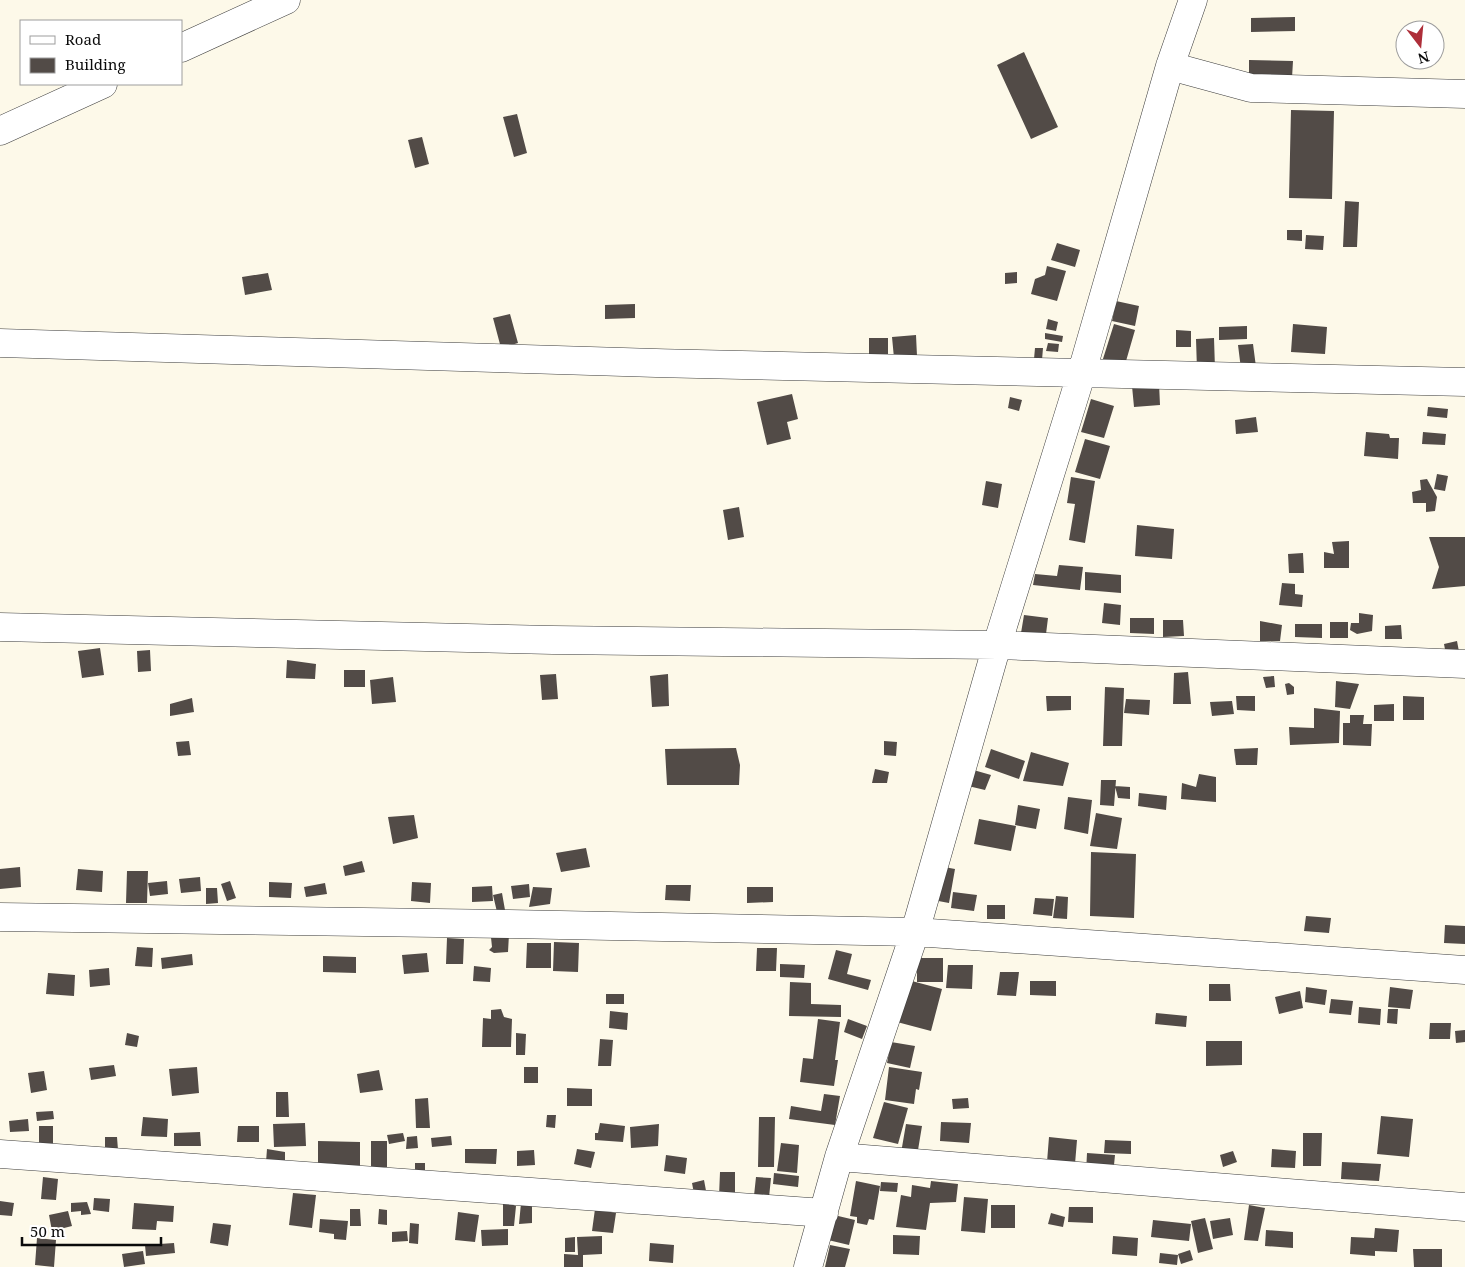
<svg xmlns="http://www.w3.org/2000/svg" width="1465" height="1267" viewBox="0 0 1465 1267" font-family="'Noto Serif',serif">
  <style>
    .building { fill: #524b47 }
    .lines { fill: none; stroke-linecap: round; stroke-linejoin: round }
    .minor-casing { stroke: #3d3d3d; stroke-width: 29 }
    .minor { stroke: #fff; stroke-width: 28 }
  </style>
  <rect width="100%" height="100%" fill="#fdf9e9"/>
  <path class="building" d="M1295,17V31L1251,32V18Z
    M1024,52L1058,127L1031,139L997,65Z
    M1249,60L1293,61L1292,78L1249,76Z
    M1291,110L1334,111L1332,199L1289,198Z
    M517,114L527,153L514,157L503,117Z
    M422,137L429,164L415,168L408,140Z
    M1345,201L1359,202L1357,247H1343Z
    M1287,230H1302V241L1287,240Z
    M1306,235L1324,236L1323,250L1305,249Z
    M1057,243L1080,250L1075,267L1051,260Z
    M1047,266L1066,271L1057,301L1031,294L1035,279L1045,275Z
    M1017,272V283L1005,284V273Z
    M268,273L272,290L245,295L242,277Z
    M1116,301L1139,306L1135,326L1112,321Z
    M635,304V318L605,319V305Z
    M510,314L518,343L501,348L493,318Z
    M1048,319L1058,322L1056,331L1046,329Z
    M1114,324L1135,330L1124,368L1102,362Z
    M1293,324L1327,327L1325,354L1291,352Z
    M1247,326V339L1219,340V327Z
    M1176,330L1191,331V347H1176Z
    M1045,333L1063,336L1062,342L1045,339Z
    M916,335L917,356L894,358L892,337Z
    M869,338H888V354H869Z
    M1214,338L1215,369L1197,370L1196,339Z
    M1048,343L1059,344L1058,352L1046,351Z
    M1253,344L1256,367L1241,369L1238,345Z
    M1035,348H1043L1042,360L1034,359Z
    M1159,383L1160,405L1134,407L1132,386Z
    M792,394L798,419L787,422L791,439L767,445L757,402Z
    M1010,397L1022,400L1019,411L1008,408Z
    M1091,399L1114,406L1104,438L1081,432Z
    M1428,407L1448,409L1447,418L1427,416Z
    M1256,417L1258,432L1236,434L1235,420Z
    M1366,432L1389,434L1390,438H1399L1398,459L1364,456Z
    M1423,432L1446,434L1445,445L1422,444Z
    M1085,439L1110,446L1100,479L1075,472Z
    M1437,474L1448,476L1445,491L1434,489Z
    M1071,477L1095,481L1085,543L1069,540L1075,504L1067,503Z
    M1427,479L1437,497L1435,511L1426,512V503H1413L1412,492L1421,490L1420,480Z
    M986,481L1002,484L998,508L982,505Z
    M739,507L744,537L728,540L723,510Z
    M1137,525L1174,529L1172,559L1135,556Z
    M1429,537H1465V586L1432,589L1439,567Z
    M1349,541V568H1324V552L1334,554L1332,542Z
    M1303,553L1304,573H1289L1288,554Z
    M1059,565L1083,567L1080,590L1033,585L1035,574L1057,576Z
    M1085,572L1121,575V593L1085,590Z
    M1282,583L1295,584V594L1303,595L1302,607L1279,605Z
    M1104,603L1121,605L1120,625L1102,623Z
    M1359,613L1373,615L1372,631L1357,634L1350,630L1351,623H1359Z
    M1024,615L1048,618L1045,642L1020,639Z
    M1130,618H1154V634L1130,633Z
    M1163,620H1183L1184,636L1163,637Z
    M1260,621L1282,625L1280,641H1260Z
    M1330,622H1348V638H1330Z
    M1295,624H1322V638L1295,637Z
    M1401,625L1402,639H1385V626Z
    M1457,641L1460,657L1447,660L1444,644Z
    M100,648L104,675L82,678L78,651Z
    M150,650L151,671L138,672L137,651Z
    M287,660L316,664L315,679L286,678Z
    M344,670H365V687H344Z
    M1188,672L1191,704H1173L1174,673Z
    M556,674L558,699L542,700L540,675Z
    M668,674L669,706L652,707L650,676Z
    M1274,676L1275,687L1266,688L1263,677Z
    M393,677L396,702L372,704L370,680Z
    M1336,681L1359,684L1350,709L1335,707Z
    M1289,683L1294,687V694L1287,695L1285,684Z
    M1105,687L1124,688L1122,746H1103Z
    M1046,696H1071V710L1047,711Z
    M1236,696H1255V711L1237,710Z
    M1403,696L1424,697V720H1403Z
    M192,698L194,712L170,716V704Z
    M1126,699L1150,700L1149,715L1124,713Z
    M1232,701L1234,714L1212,716L1210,702Z
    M1394,704V721H1374V705Z
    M1314,708L1340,711L1339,743L1290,745L1289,727L1314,728Z
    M1350,715H1364L1363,724H1372L1371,746L1343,745V723H1350Z
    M189,741L191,755L178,756L176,742Z
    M884,741L897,742L896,756L884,755Z
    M736,748L740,765L739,785H667L665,749Z
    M1258,748L1257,765H1236L1234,749Z
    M991,749L1025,761L1019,779L985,767Z
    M1031,752L1069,763L1063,786L1023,781Z
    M875,769L889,772L887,783H872Z
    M970,769L991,775L985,790L964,785Z
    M1199,774L1216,777V802L1181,799L1182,783L1196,787Z
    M1101,780H1116L1114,806L1100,805Z
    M1115,786L1130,787V799L1118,798Z
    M1139,793L1167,796L1166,810L1138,806Z
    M1068,797L1092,800L1088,834L1064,829Z
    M1018,805L1040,809L1036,829L1015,825Z
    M1096,813L1122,818L1117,849L1090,846Z
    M414,815L418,838L393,844L388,817Z
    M979,819L1016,826L1011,851L974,844Z
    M586,848L590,867L561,872L556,853Z
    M1091,852L1136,854L1134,918L1090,916Z
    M362,861L365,872L345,876L343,866Z
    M939,866L955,869L949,903L933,900Z
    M20,867L21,887L0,889V869Z
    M78,869L103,871L102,892L76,890Z
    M127,871H148L147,903H126Z
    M200,877L201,891L181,893L179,879Z
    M167,881L168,894L150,896L148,883Z
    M230,881L236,898L227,901L221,884Z
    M269,882L292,883L291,898L269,897Z
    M412,882L431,883L430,903L411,901Z
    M325,883L327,894L306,897L304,887Z
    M529,884L530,897L513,899L511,886Z
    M666,885H691L690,901L665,900Z
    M492,886L493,901L472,902V887Z
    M533,887L552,888L550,904L529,907Z
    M747,887H773V902L747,903Z
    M206,888H217L218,903L206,904Z
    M953,892L977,895L974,911L951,908Z
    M502,893L505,910L497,912L493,895Z
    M1056,896L1068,897L1067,919L1053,918Z
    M1035,898L1054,899L1052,916L1033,914Z
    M987,905H1005V919H987Z
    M1306,916L1331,918L1329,933L1304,931Z
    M1445,925L1465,926V944L1444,943Z
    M490,928L509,934L508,952L494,953L489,950L492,947Z
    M447,938L464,939L463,964H446Z
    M554,942L579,943L578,972L553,971Z
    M527,943H551V968H526Z
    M137,947L153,948L152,967L135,966Z
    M757,948H777L776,971H756Z
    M836,950L852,954L847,974L871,980L868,990L828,979Z
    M427,953L429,972L404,974L402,955Z
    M192,954L193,965L162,969L161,958Z
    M323,956L356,957V973L323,972Z
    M917,958H943V982H917Z
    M780,964L805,965L804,978L780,977Z
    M948,965H973L972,989L946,988Z
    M474,966L491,968L490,982L473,981Z
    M109,968L110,985L90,987L89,970Z
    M1000,972H1019L1016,996L997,995Z
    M48,973L75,975L74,996L46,994Z
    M908,980L942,989L931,1031L897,1022Z
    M1030,981H1056V996L1030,995Z
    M790,982L811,983V1004L841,1005V1017L789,1016Z
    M1209,984H1230L1231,1001H1209Z
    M1306,987L1327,990L1325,1005L1305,1002Z
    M1390,987L1413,990L1410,1009L1388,1007Z
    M1300,991L1303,1008L1279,1014L1275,997Z
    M606,994H624V1004H606Z
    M1331,999L1353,1001L1351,1015L1329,1013Z
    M1359,1007L1381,1009L1380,1025L1358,1023Z
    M501,1009L504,1017L512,1019L511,1047H482L483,1018L491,1019V1010Z
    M1388,1009H1398L1397,1024L1387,1023Z
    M610,1011L628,1013L627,1030L609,1028Z
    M1156,1013L1187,1016L1186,1027L1155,1024Z
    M818,1019L840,1022L835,1060H838L834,1086L800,1082L803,1058L813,1059Z
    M848,1019L867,1026L862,1039L844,1032Z
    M1430,1023H1451L1450,1039H1429Z
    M1465,1030V1042L1456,1043L1455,1031Z
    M127,1033L139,1036L137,1047L125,1045Z
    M516,1033L526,1034L525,1055H516Z
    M600,1039L613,1040L611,1066H598Z
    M1206,1041H1242V1065L1206,1066Z
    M891,1042L915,1046L910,1068L887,1063Z
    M114,1065L116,1076L91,1080L89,1068Z
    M197,1067L199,1093L172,1096L169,1069Z
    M524,1067H538V1083H524Z
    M889,1067L922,1072L919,1090L916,1089L914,1104L885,1100Z
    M379,1070L383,1090L360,1093L357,1074Z
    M44,1071L47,1090L31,1093L28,1073Z
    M567,1088L592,1089V1106H567Z
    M276,1092H288L289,1117H276Z
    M824,1094L840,1096L835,1125L789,1119L791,1106L821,1111Z
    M428,1098L430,1128H416L415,1099Z
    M968,1098L969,1108L953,1109L952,1099Z
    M884,1102L908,1108L898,1144L873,1138Z
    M53,1111L54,1119L37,1121L36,1112Z
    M547,1115H556L555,1128L546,1127Z
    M1381,1116L1413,1119L1409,1157L1377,1154Z
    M143,1117L168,1119L167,1137L141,1136Z
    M759,1117H775L774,1167H758Z
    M28,1119L29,1131L10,1132L9,1121Z
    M941,1122L971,1123L969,1143L940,1141Z
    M305,1123L306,1146L274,1147L273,1124Z
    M600,1123L625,1126L623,1142L595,1140V1133H598Z
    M659,1124L658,1146L631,1148L630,1127Z
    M906,1124L922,1126L917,1156L901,1153Z
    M39,1126H53V1149L39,1148Z
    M238,1126H259V1142H237Z
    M200,1132L201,1146H174V1133Z
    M403,1133L405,1141L389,1144L387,1135Z
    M1303,1133H1322L1321,1166H1303Z
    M417,1136L418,1148L406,1149L407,1137Z
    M451,1136L452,1145L432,1147L431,1138Z
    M105,1137H117L118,1150H105Z
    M1049,1137L1077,1140L1075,1164L1047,1162Z
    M1105,1140L1131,1141V1154L1104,1153Z
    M318,1141L360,1142V1173L336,1172V1164L318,1163Z
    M371,1141H387V1167H371Z
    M781,1143L799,1145L797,1173L777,1171Z
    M267,1149L285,1152V1164L266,1162Z
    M465,1149H497L496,1164L465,1163Z
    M577,1149L595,1152L591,1168L574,1164Z
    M1272,1149L1296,1151L1295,1168L1271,1167Z
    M534,1150L535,1165L517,1166V1151Z
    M1233,1151L1237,1162L1223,1167L1220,1155Z
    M1087,1153L1115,1155L1113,1175L1086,1173Z
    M666,1155L687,1158L685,1174L664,1171Z
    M1342,1162L1381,1164L1379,1181L1341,1179Z
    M415,1163H425V1176H415Z
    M720,1172H735V1196H719Z
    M774,1173L799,1176L798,1187L773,1184Z
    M43,1177L58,1179L56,1200L41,1199Z
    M756,1177L771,1178L768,1207L753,1205Z
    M704,1180L707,1196L695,1199L692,1183Z
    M856,1181L880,1186L874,1220L869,1219L867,1225L857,1223V1217L850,1216Z
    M931,1181L958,1184L956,1202L930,1203L926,1230L896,1227L901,1195L911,1197L912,1185L930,1188Z
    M881,1182L898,1183L897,1192L880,1191Z
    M293,1193L316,1195L312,1228L289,1225Z
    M964,1197L988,1199L985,1233L961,1231Z
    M94,1198L110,1199L109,1212L93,1210Z
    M0,1201L14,1203L12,1216L0,1215Z
    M503,1201L516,1206L514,1226H503Z
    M87,1202L91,1214L81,1215V1211L71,1212V1203Z
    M134,1203L174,1206L173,1222L157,1221L156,1230L132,1229Z
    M521,1203L532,1204V1223L519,1224Z
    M991,1205H1015V1228H991Z
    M1249,1205L1265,1208L1258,1241L1244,1240Z
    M1069,1207H1093V1223L1068,1222Z
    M350,1209H360L361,1226H350Z
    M379,1209L387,1210V1225L378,1224Z
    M595,1209L616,1213L613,1233L592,1231Z
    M68,1211L72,1226L52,1231L49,1215Z
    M458,1212L479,1215L475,1242L455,1240Z
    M1051,1213L1065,1217L1063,1227L1048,1224Z
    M834,1215L855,1220L849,1245L828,1240Z
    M1205,1218L1213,1249L1198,1253L1191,1221Z
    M1230,1218L1233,1235L1213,1239L1210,1221Z
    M320,1219L348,1221L346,1240L334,1239V1234L319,1232Z
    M1153,1220L1191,1224L1189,1241L1151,1237Z
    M213,1223L231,1225L228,1246L210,1243Z
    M410,1223L419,1224L418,1244L409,1243Z
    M1375,1228L1399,1230L1397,1252L1375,1251V1256L1350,1254L1351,1237L1374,1238Z
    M508,1229V1245L482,1246L481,1230Z
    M1266,1230L1293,1232V1248L1265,1246Z
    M407,1231L408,1241L392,1242V1232Z
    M893,1235L920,1236L919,1255L893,1254Z
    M602,1236V1254L583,1255V1267H564V1254L578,1255L577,1237Z
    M1113,1236L1138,1238L1137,1256L1112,1254Z
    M575,1237V1252H565V1238Z
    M37,1238L56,1240L54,1267L35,1265Z
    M174,1243L175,1253L146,1256L145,1245Z
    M650,1243L674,1245L673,1263L649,1261Z
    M830,1245L850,1249L845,1267H825Z
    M1413,1249H1442V1267H1414Z
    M1190,1250L1193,1260L1181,1264L1178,1254Z
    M143,1251L145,1264L124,1267L122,1254Z
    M1160,1253L1178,1255L1177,1265L1159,1263Z"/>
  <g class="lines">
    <defs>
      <path id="minor" d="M181,48L286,0
        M1170,66L1251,88L1465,94
        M0,131L103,84
        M0,343C488,359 977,373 1465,382
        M0,627L553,640L997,645L1465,664
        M0,917L509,924L915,932L1465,970
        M0,1154L824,1213
        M839,1157L1465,1207
        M808,1267L839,1157L915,932L997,645L1081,375L1170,66L1193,0"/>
    </defs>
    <use href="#minor" class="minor-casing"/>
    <use href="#minor" class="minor"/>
  </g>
  <rect x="20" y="20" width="162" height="65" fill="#ffffff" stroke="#9d9d9d"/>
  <rect x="30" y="36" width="25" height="8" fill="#ffffff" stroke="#9d9d9d"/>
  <text x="65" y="45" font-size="15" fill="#0a0a0a">Road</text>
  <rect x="30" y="58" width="25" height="15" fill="#524b47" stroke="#9d9d9d"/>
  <text x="65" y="70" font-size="15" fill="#0a0a0a">Building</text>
  <g transform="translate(1420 45) rotate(164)"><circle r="24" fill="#ffffff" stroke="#9d9d9d"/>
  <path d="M0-4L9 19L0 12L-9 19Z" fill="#ae2e39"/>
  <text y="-8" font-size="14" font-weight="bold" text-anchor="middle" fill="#0a0a0a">N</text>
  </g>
  <path d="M22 1237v8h139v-8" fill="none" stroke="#0a0a0a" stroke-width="2.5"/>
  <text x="30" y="1237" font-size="15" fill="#0a0a0a" stroke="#ffffff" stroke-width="4" paint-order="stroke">50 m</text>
</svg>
